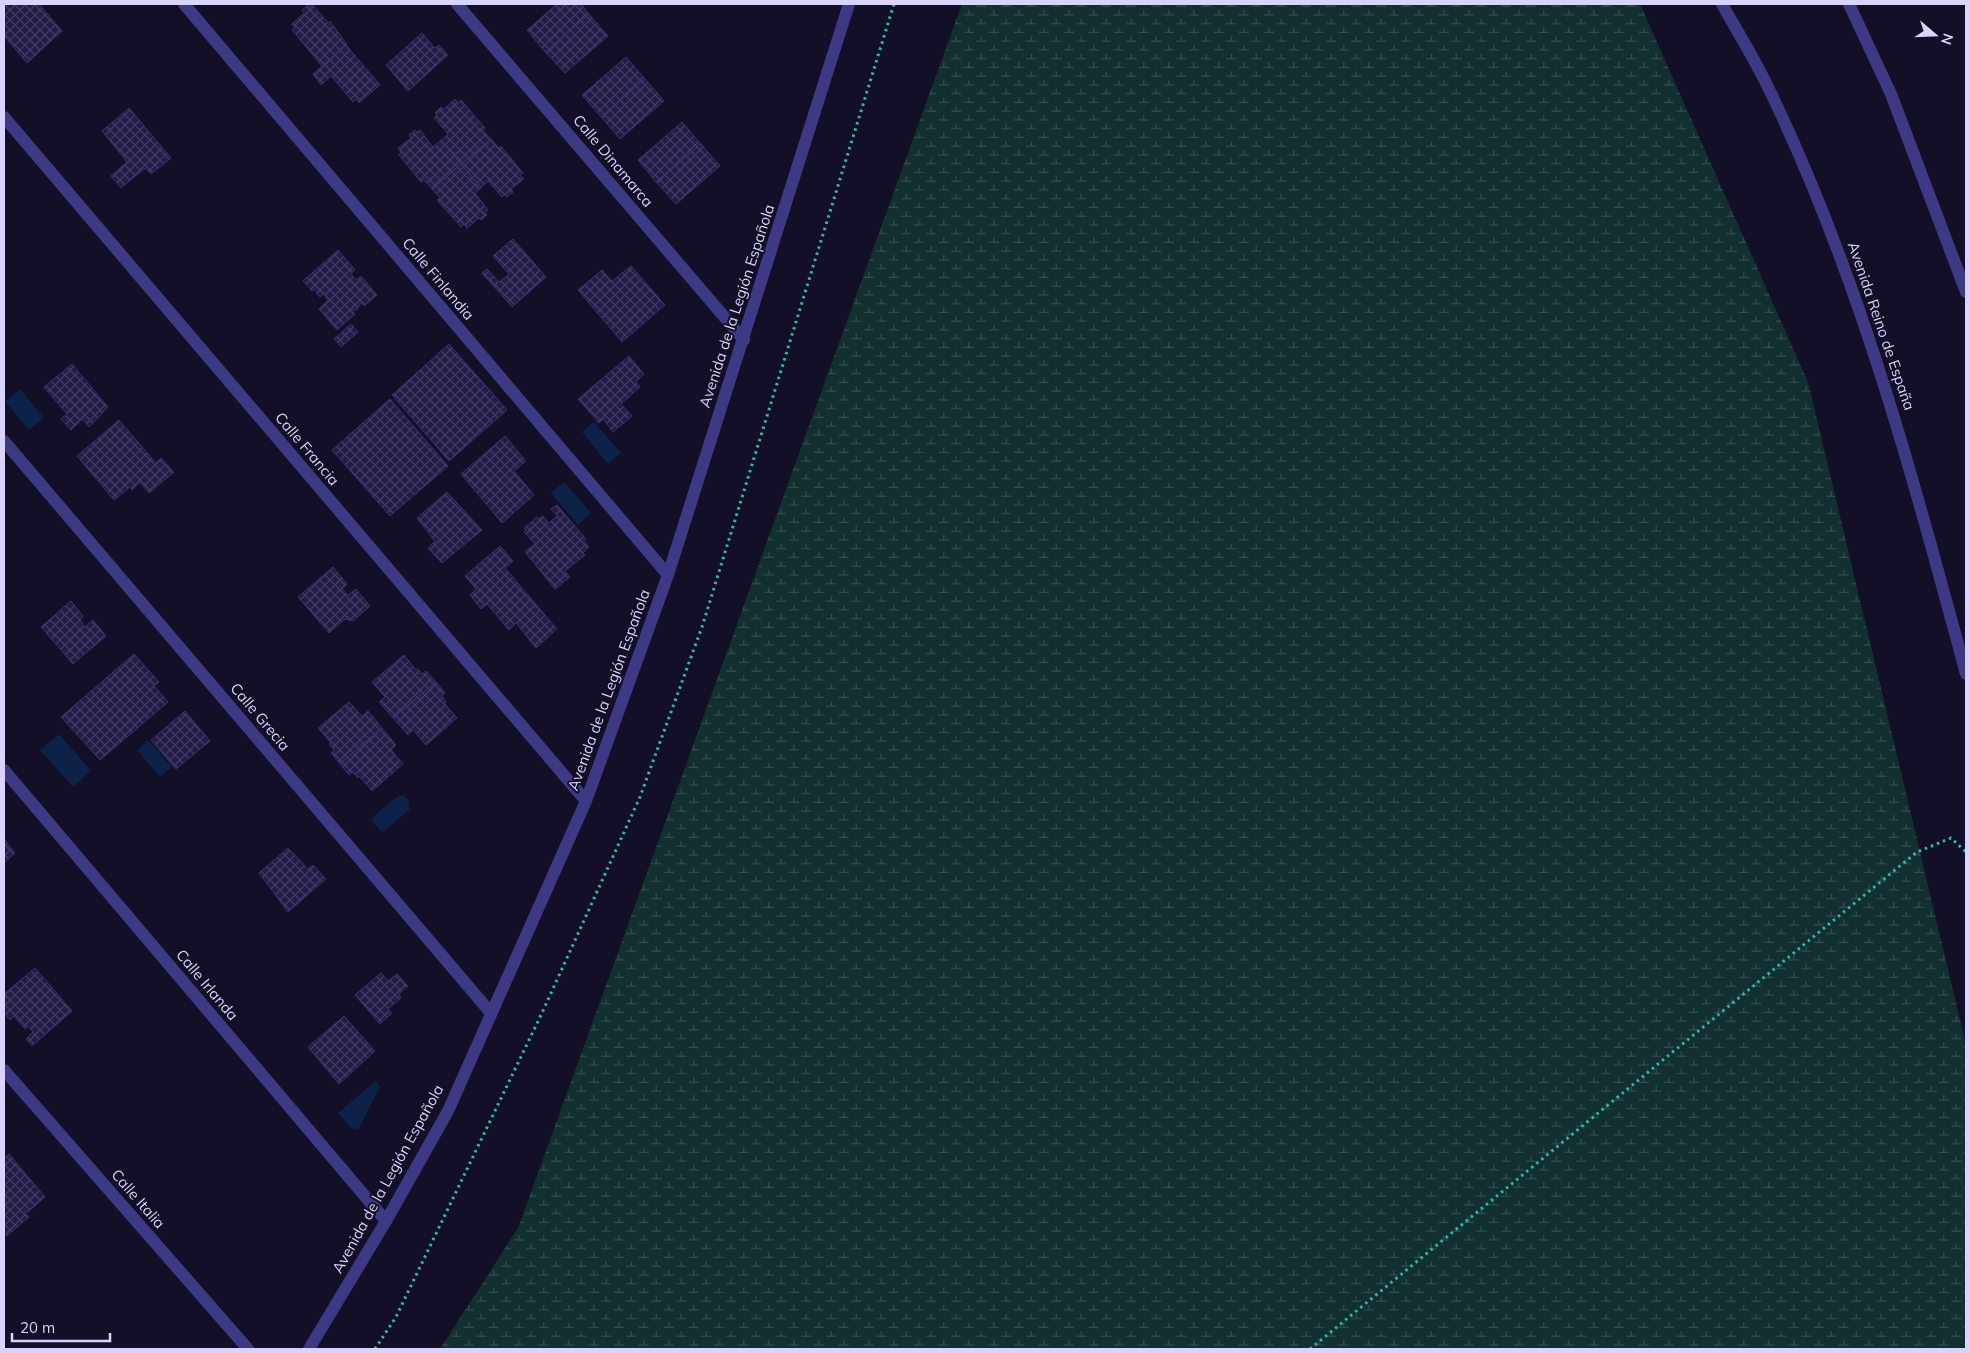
<svg xmlns="http://www.w3.org/2000/svg" width="1970" height="1353" viewBox="0 0 1970 1353" font-family="Mulish,sans-serif">
  <style>
    .wetland { fill: url(#wetland-marsh) }
    .water { fill: #0c2248 }
    .building { fill: url(#building-cross-hatch); stroke: #3b2d73 }
    .lines { fill: none; stroke-linecap: round; stroke-linejoin: round }
    .path { stroke: #2fb8b0; stroke-width: 3; stroke-dasharray: 2.5 4; stroke-linecap: butt }
    .minor { stroke: #3d3a85; stroke-width: 12 }
    .tertiary { stroke: #3d3a85; stroke-width: 12 }
    .labels { text-anchor: middle; stroke-width: 4; stroke-linejoin: round; paint-order: stroke }
    .street-label { font-size: 15px; fill: #d9d4ff; stroke: #130f26 }
  </style>
  <defs>
    <pattern id="wetland-marsh" width="20" height="14" patternUnits="userSpaceOnUse" patternTransform="scale(1.25)"><rect width="20" height="14" fill="#12302f"/><path d="M1 5h8M5 5V1M11 12h8M15 12V8" fill="none" stroke="#344d4e"/></pattern>
    <pattern id="building-cross-hatch" width="8" height="8" patternUnits="userSpaceOnUse" patternTransform="scale(1.25)"><rect width="8" height="8" fill="#241b47"/><path d="M0 0l8 8M0 8l8-8" fill="none" stroke="#433b63"/></pattern>
  </defs>
  <rect width="100%" height="100%" fill="#130f26"/>
  <path class="wetland" d="M962,4H1640L1808,382L1966,1045V1349H440L518,1228Z"/>
  <path class="water" d="M20,389L44,418L29,430L5,402Z
    M594,422L621,453L608,464L582,432Z
    M564,482L591,513L578,525L551,493Z
    M59,734L91,771L73,787L40,750Z
    M148,740L172,767L160,777L137,750Z
    M398,796H404L410,802L408,804L410,809L384,831H381L372,821L373,817Z
    M376,1081L380,1087L358,1130L352,1129L338,1113Z"/>
  <path class="building" d="M4,4H39L62,31L27,63L4,36Z
    M557,4H581L589,14L545,52L527,30Z
    M308,5L310,7L313,5L328,23L330,21L347,45L322,66L292,30L295,28L292,24L304,13L302,10Z
    M589,14L608,36L565,73L545,52Z
    M422,33L435,48L439,45L448,55L408,91L386,65Z
    M346,45L380,85L359,103L356,99L353,102L331,76L321,85L313,74Z
    M626,57L645,79L601,117L582,95Z
    M645,79L664,101L620,139L601,117Z
    M455,99L458,103L461,100L485,128L483,130L491,139L461,164L441,140L448,134L434,118L437,115L435,113L441,107L443,110Z
    M129,108L171,158L151,174L145,168L121,188L111,176L127,162L102,131Z
    M682,122L701,144L656,182L638,160Z
    M415,130L417,132L420,130L433,147L441,140L461,164L432,189L424,180L421,182L399,155L401,152L398,148L411,138L409,135Z
    M491,139L499,148L501,146L523,173L520,175L524,179L511,189L513,192L507,197L505,195L502,197L488,181L481,188L461,164Z
    M701,144L720,166L676,204L656,182Z
    M461,164L481,188L475,193L488,210L485,212L487,215L481,220L479,218L467,228L464,224L461,227L437,200L440,198L432,189Z
    M513,239L546,277L512,307L482,273L487,269L499,282L509,274L493,256Z
    M338,250L355,270L351,274L356,280L361,276L377,295L364,306L361,302L357,310H351L355,314L337,330L319,309L328,300L324,294L320,297L314,289L312,291L303,281Z
    M631,266L665,305L622,342L578,290L602,270L612,281Z
    M351,324L358,332L341,347L334,339Z
    M449,344L507,410L449,461L392,395Z
    M629,356L644,374L636,382L640,387L621,404L632,416L613,432L603,419L599,423L578,399Z
    M72,364L108,407L89,427L82,419L71,430L61,419L67,414L44,387Z
    M390,399L448,466L390,516L332,450Z
    M119,420L156,463L161,458L174,472L149,493L140,482L132,490L130,487L114,500L77,456Z
    M505,436L526,461L514,471L534,495L502,523L461,474Z
    M447,492L482,530L442,563L428,548L435,541L417,518Z
    M557,505L586,539L583,540L589,547L583,553L585,555L565,571L570,577L555,589L525,552L535,544L524,532L526,530L524,528L537,517L539,519L543,516L549,523L557,516L551,509Z
    M500,546L513,561L505,568L557,629L536,648L516,623L509,630L487,604L481,609L470,595L476,589L465,576Z
    M333,567L347,584L342,589L348,595L356,589L370,606L353,621L345,619L329,633L298,597Z
    M71,601L83,616L80,620L85,627L93,620L106,636L73,664L41,627Z
    M134,654L159,682L154,686L168,702L100,760L61,717Z
    M404,655L416,670L418,669L422,674L426,671L436,682L393,718L379,702L385,697L372,682Z
    M436,682L445,693L442,696L446,702L444,703L457,718L426,745L413,730L408,735L393,718Z
    M349,702L362,716L368,711L382,728L340,764L331,753L334,750L329,744L331,743L318,728Z
    M185,711L210,741L176,769L151,740Z
    M382,728L396,745L391,750L403,764L372,791L359,776L358,778L353,772L349,775L340,764Z
    M4,839L15,853L4,863Z
    M288,848L308,869L313,865L326,879L288,912L259,873Z
    M35,968L72,1011L32,1046L26,1039L33,1032L28,1026L25,1029L14,1016L10,1020L4,1013V994Z
    M381,973L388,981L397,974L408,986L399,994L401,998L388,1009L392,1013L380,1024L355,995Z
    M344,1016L375,1051L339,1084L308,1047Z
    M9,1154L45,1197L28,1212H24L29,1217L7,1236L4,1232V1158Z"/>
  <g class="lines">
    <path class="path" d="M375,1349L396,1317L542,1013L640,797L702,627L894,4
      M1310,1349L1917,852L1951,838L1966,852"/>
    <path class="minor" d="M184,4L668,575
      M457,4L744,340
      M4,117L586,801
      M4,441L491,1013
      M4,770L386,1221
      M4,1070L248,1349
      M309,1349L386,1221L448,1111L586,801L668,575L849,4"/>
    <path class="tertiary" d="M1722,4C1737,31 1754,58 1768,87C1859,274 1912,474 1966,674
      M1849,4L1891,94L1966,292"/>
  </g>
  <g class="labels">
    <g class="street-label">
      <text transform="translate(613 161) rotate(50)" y="5">Calle Dinamarca</text>
      <text transform="translate(438 279) rotate(50)" y="5">Calle Finlandia</text>
      <text transform="translate(737 306) rotate(-72)" y="5">Avenida de la Legión Española</text>
      <text transform="translate(1881 326) rotate(71)" y="5">Avenida Reino de España</text>
      <text transform="translate(307 449) rotate(50)" y="5">Calle Francia</text>
      <text transform="translate(609 690) rotate(-70)" y="5">Avenida de la Legión Española</text>
      <text transform="translate(260 717) rotate(50)" y="5">Calle Grecia</text>
      <text transform="translate(207 985) rotate(50)" y="5">Calle Irlanda</text>
      <text transform="translate(388 1179) rotate(-61)" y="5">Avenida de la Legión Española</text>
      <text transform="translate(138 1199) rotate(49)" y="5">Calle Italia</text>
    </g>
  </g>
  <rect width="1970" height="1353" fill="none" stroke="#d9d4ff" stroke-width="10"/>
  <g transform="translate(1935 35) rotate(109)" stroke="#130f26" stroke-width="4" paint-order="stroke">
  <path d="M0-4L9 19L0 12L-9 19Z" fill="#d9d4ff"/>
  <text y="-8" font-size="14" font-weight="bold" text-anchor="middle" fill="#d9d4ff">N</text>
  </g>
  <path d="M12 1333v8h98v-8" fill="none" stroke="#d9d4ff" stroke-width="2.5"/>
  <text x="20" y="1333" font-size="15" fill="#d9d4ff" stroke="#130f26" stroke-width="4" paint-order="stroke">20 m</text>
</svg>
